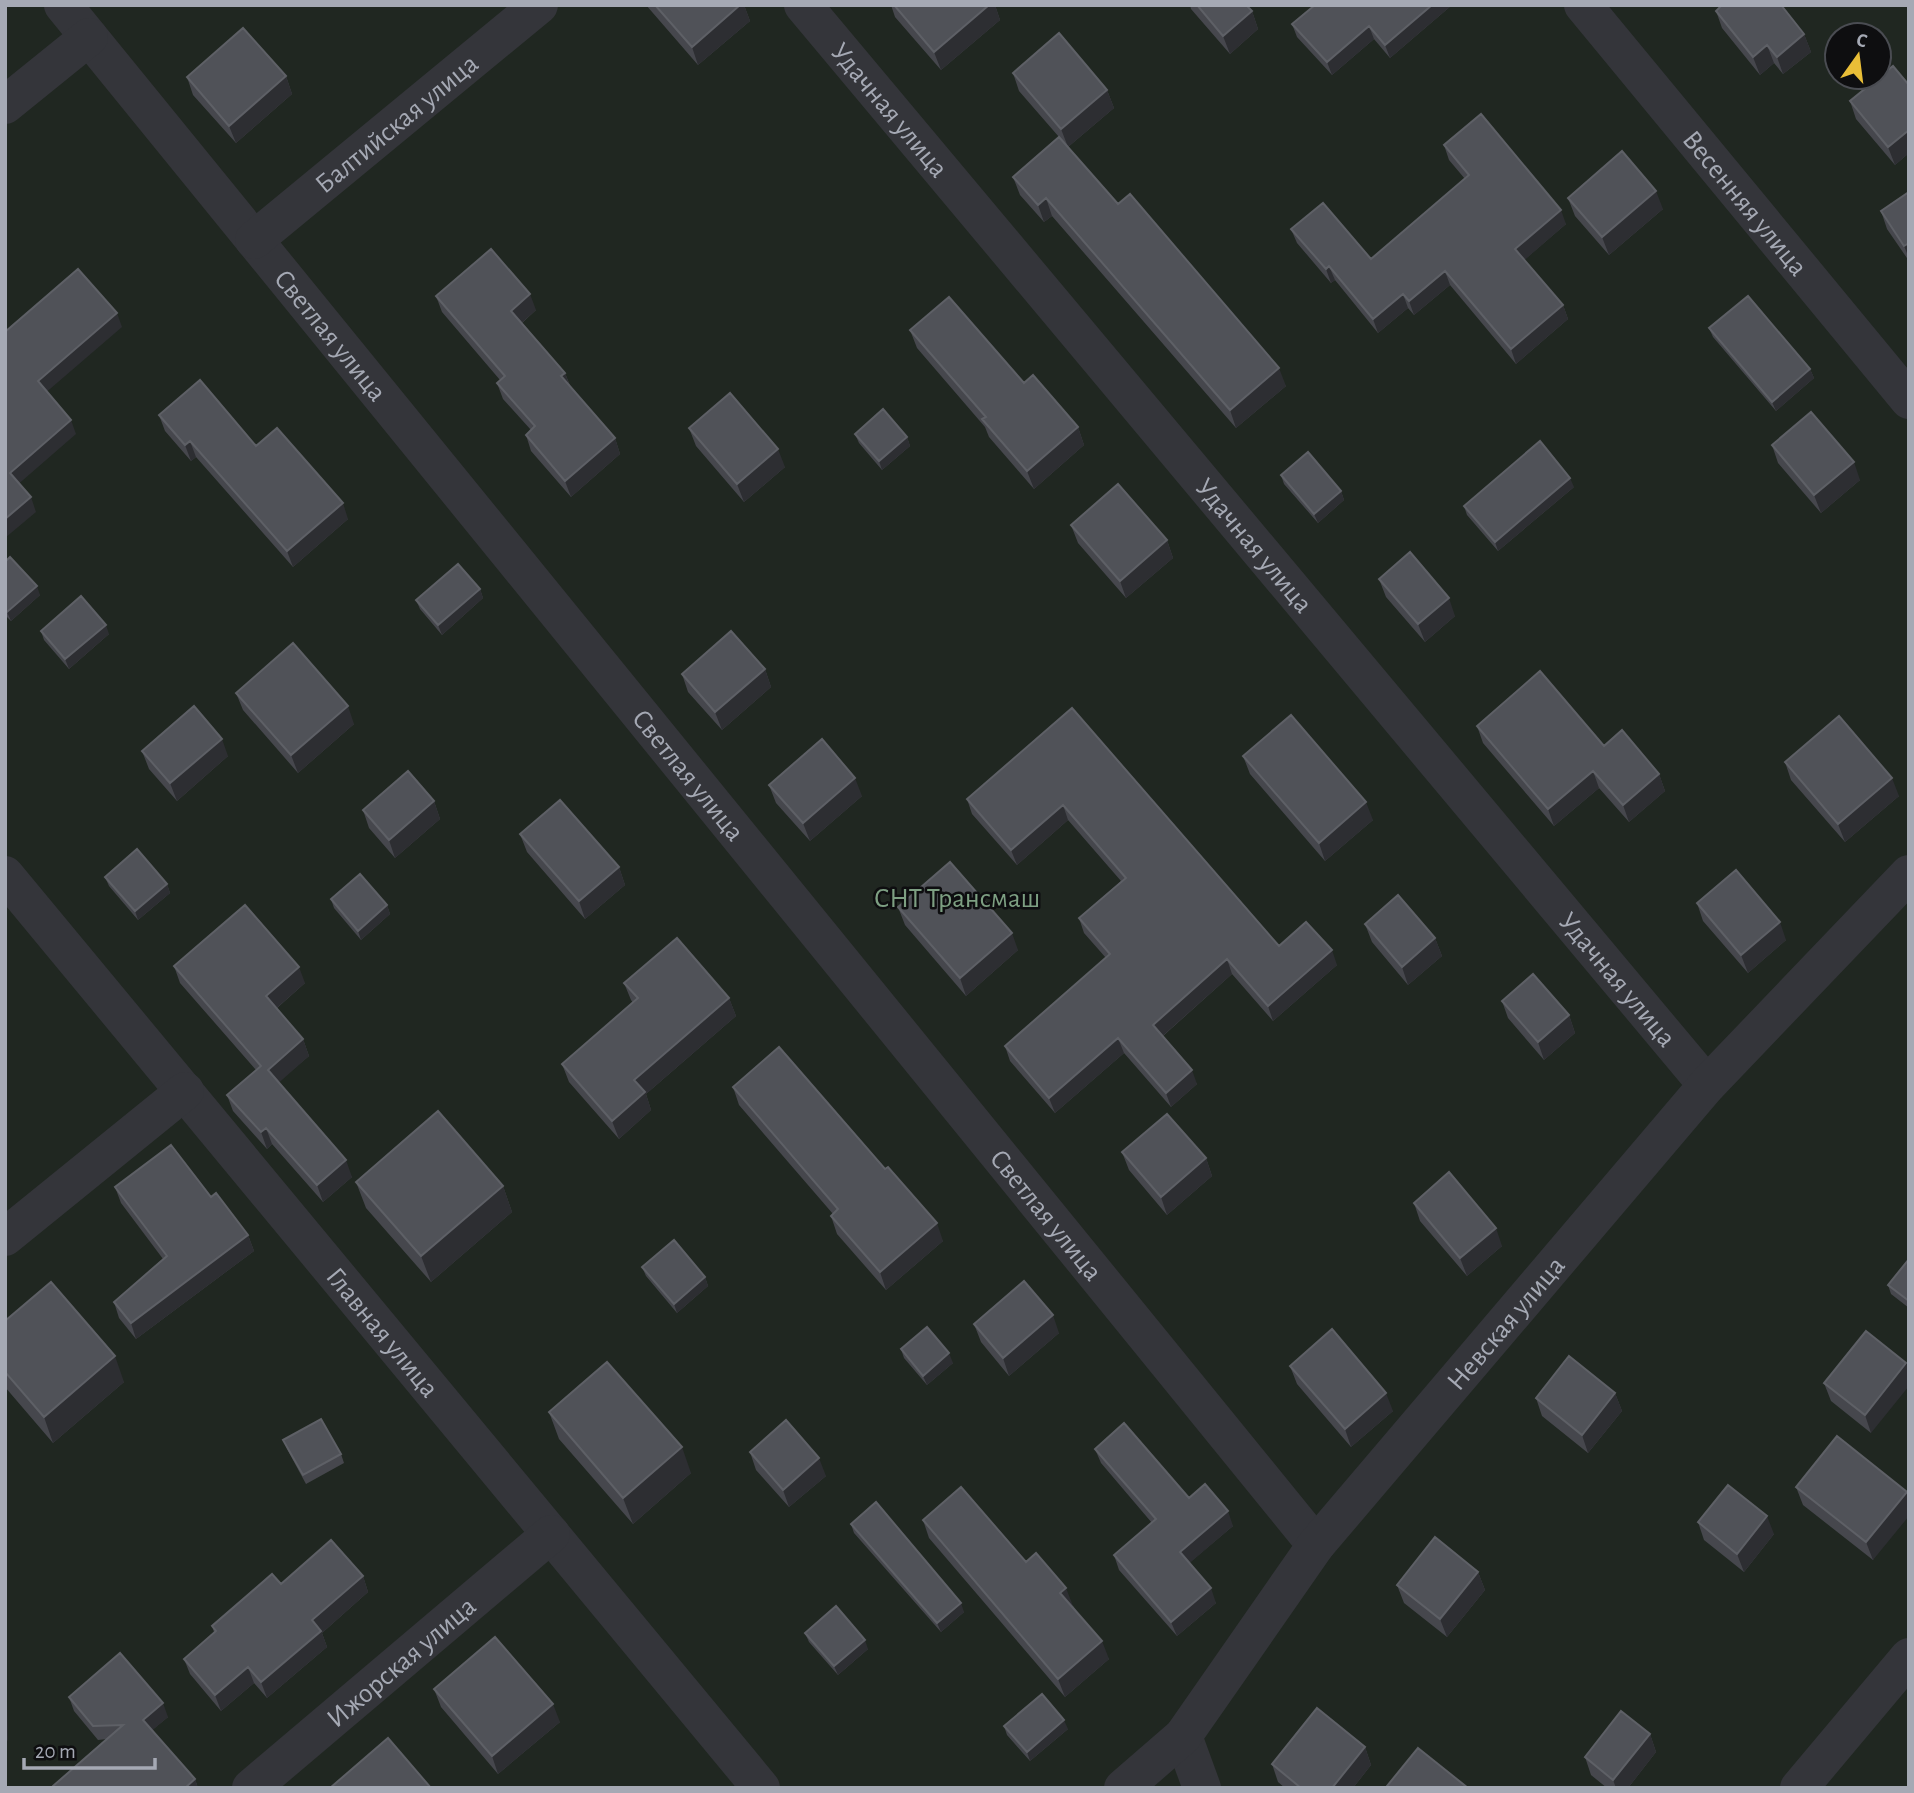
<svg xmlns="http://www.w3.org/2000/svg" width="1914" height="1793" viewBox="0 0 1914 1793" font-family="'Alegreya Sans',sans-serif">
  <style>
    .green { fill: #202721; fill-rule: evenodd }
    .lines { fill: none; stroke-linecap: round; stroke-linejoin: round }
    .street { stroke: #34353a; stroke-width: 38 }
    .wall { fill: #46474d }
    .shaded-wall { fill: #2d2e32 }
    .building { fill: #505258; stroke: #5e6066; stroke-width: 2 }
    .labels { text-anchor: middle; stroke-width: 5; stroke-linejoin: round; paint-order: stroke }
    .street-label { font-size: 28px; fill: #a5a9b4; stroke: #0e0e10 }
    .park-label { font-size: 28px; fill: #7d9f82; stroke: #0e0e10 }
  </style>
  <rect width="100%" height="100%" fill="#131315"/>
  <path class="green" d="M5,5H1909V1788H5ZM1837,35H1879V77H1837Z"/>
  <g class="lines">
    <g class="street">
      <path id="s1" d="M63,5L1316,1545"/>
      <path id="s2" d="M803,5L1707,1085"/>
      <path id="s3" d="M1583,5L1909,400"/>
      <path d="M5,105L89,37"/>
      <path id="s4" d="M254,240L539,5"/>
      <path id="s5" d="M5,875L761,1788"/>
      <path d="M5,1237L185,1091"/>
      <path d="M1183,1736L1202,1788"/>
      <path id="s6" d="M251,1788L551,1534"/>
      <path id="s7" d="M1123,1788L1183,1736L1316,1545L1707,1085L1909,874"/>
      <path d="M1799,1788L1909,1657"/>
    </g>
  </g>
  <path class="wall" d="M646,5H744L750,21L698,65Z
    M891,5H995L1000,20L941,70L895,17Z
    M1190,5H1246L1252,11L1258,29L1230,54L1191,9Z
    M1452,5L1390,58L1374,39L1332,75L1297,37L1292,24Z
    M1716,11L1804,34L1811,52L1783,74L1774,63L1760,75L1722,28Z
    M1013,73L1107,90L1114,108L1068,147L1118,204L1286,386L1236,428L1052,216L1044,222L1020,195L1013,177L1059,137L1019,91Z
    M286,76L292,94L236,143L193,95L187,77Z
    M1909,85V153L1895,165L1856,119L1850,101Z
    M1444,145L1566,224L1524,260L1563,305L1568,319L1516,364L1450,285L1414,315L1408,308L1378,333L1335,280L1331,283L1297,243L1291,229L1371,259L1465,179L1449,160Z
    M1909,192V261L1887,229L1881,211Z
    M1568,198L1663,209L1609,255L1575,216Z
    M436,296L536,310L522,323L565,373L571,388L615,438L620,454L571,497L531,451L526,435L531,430L503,399L497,383L500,380L442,312Z
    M1709,328L1810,369L1814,378L1776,411L1713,337Z
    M910,330L1024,383L1078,427L1084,445L1034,489L989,437L985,427L917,348Z
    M159,415L348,519L293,567L196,457L191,461L165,431Z
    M689,428L785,467L744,502L696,446Z
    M855,434L907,437L910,446L882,470L859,443Z
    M1772,445L1860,480L1821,513L1778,463Z
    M1281,475L1341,491L1344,500L1318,523L1284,484Z
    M1574,487L1498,551L1467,515L1464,506Z
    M1071,525L1167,540L1173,558L1126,598L1078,543Z
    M5,562L40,595L11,621L5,615Z
    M1379,579L1455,616L1425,642L1386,597Z
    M480,589L483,598L442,635L420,609L416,600Z
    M41,631L109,634L69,669L44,640Z
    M765,669L771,687L722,730L688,692L682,674Z
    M236,693L354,724L298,773L243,710Z
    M1072,708L1279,946L1337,965L1273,1021L1232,974L1163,1036L1197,1084L1171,1107L1124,1053L1055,1113L1010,1061L1005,1046L1106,958L1084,933L1079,918L1121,881L1068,820L1017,865L972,814L967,799Z
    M1477,726L1604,746L1659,774L1665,791L1629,822L1599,788L1554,826L1483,743Z
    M142,751L228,756L177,801L149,769Z
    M1243,756L1373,820L1325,861L1250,774Z
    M1785,762L1899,796L1845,842L1791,780Z
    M769,785L862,796L810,841L776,803Z
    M434,801L440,819L395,858L369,828L363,810Z
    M520,834L619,867L625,885L585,919L527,852Z
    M105,877L167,884L170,893L138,920L109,886Z
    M331,899L387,905L390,914L361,940L334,908Z
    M1697,903L1786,940L1748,973L1703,921Z
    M898,907L1018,950L966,996L905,925Z
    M1365,924L1435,938L1442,956L1408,985L1372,942Z
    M174,966L305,983L277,1008L303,1039L309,1056L278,1082L352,1177L323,1202L272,1144L267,1149L233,1111L227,1095L256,1070L180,983Z
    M624,983L729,998L736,1016L646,1094L651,1110L619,1139L569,1082L562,1064L633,1003L631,1000Z
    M1502,1001L1569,1015L1575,1033L1544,1060L1508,1018Z
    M733,1087L885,1169L943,1241L886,1290L837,1234L831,1216L833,1214L739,1105Z
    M1122,1152L1206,1158L1212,1176L1167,1215L1129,1170Z
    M356,1182L503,1186L512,1212L431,1282L366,1208Z
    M115,1187L211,1197L248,1235L254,1251L136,1339L119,1318L114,1302L163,1259L121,1203Z
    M1414,1203L1502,1246L1467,1276L1420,1221Z
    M1909,1259V1308L1891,1294L1888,1285Z
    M642,1267L705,1277L708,1286L677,1313L646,1276Z
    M5,1321L124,1382L53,1443L5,1387Z
    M974,1324L1059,1333L1009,1376L981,1342Z
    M1866,1331L1871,1433L1831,1401L1824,1383Z
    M901,1349L953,1363L927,1385L904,1358Z
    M1290,1366L1393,1411L1351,1447L1297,1384Z
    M1615,1393L1622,1411L1588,1453L1542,1416L1536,1398Z
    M549,1412L691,1473L633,1524L559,1439Z
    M283,1440L341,1454L344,1463L306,1484L287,1449Z
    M1095,1449L1189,1498L1233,1526L1189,1563L1216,1603L1177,1636L1119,1570L1114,1555L1152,1523L1101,1463Z
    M750,1452L826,1476L789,1507L756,1470Z
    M1796,1487L1909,1497L1873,1560L1803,1505Z
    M923,1520L1026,1562L1073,1606L1109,1659L1065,1697L929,1538Z
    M1698,1522L1774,1534L1744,1572L1704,1540Z
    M851,1524L964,1612L941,1632L854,1533Z
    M1478,1572L1485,1590L1447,1637L1404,1603L1397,1585Z
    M363,1576L368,1592L322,1633L327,1647L267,1698L254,1683L221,1711L190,1674L184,1659L214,1632L212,1626L281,1584Z
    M805,1633L868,1649L838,1675L809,1642Z
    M434,1689L560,1722L498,1774L441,1707Z
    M69,1697L168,1717L152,1730L195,1779L198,1788H54L53,1786L107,1739L98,1740L74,1711Z
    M1004,1726L1068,1729L1030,1761L1007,1735Z
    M1650,1734L1656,1752L1628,1788H1607L1591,1775L1585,1757Z
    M1365,1747L1371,1765L1353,1788H1285L1278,1782L1272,1764Z"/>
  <path class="shaded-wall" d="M740,5H744L750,21L698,65L692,47Z
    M989,5H995L1000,20L941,70L934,52Z
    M1432,5H1452L1390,58L1385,45Z
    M1252,11L1258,29L1230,54L1223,36Z
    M1369,26L1374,39L1332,75L1327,62Z
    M1804,34L1811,52L1783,74L1777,57Z
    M1767,45L1774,63L1760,75L1753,57Z
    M286,76L292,94L236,143L229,126Z
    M1107,90L1114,108L1068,147L1061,129Z
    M1909,130V153L1895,165L1888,147Z
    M1656,191L1663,209L1609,255L1602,237Z
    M1046,198L1052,216L1044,222L1038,205Z
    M1561,210L1566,224L1520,264L1515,249Z
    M1909,243V258L1904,246Z
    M1329,266L1335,280L1331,283L1326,269Z
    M1445,271L1450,285L1414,315L1409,301Z
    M530,294L536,310L517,327L511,311Z
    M1403,294L1408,308L1378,333L1373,319Z
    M1563,305L1568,319L1516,364L1511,349Z
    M117,313L122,327L43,395L38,381Z
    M1279,368L1286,386L1236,428L1230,410Z
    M1810,369L1814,378L1776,411L1772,402Z
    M565,373L571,389L561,376Z
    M71,420L76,434L15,487L10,473Z
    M1078,427L1084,445L1034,489L1027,471Z
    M907,437L910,446L882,470L879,461Z
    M615,438L620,454L571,497L565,481Z
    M190,441L196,457L191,461L185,445Z
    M778,449L785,467L744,502L737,484Z
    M1854,462L1860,480L1821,513L1814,495Z
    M1570,478L1574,487L1498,551L1495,542Z
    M1341,491L1344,500L1318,523L1314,514Z
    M31,497L36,512L5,538V519Z
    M343,503L348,519L293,567L287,551Z
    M1167,540L1173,558L1126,598L1120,581Z
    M37,586L40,595L11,621L7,612Z
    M480,589L483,598L442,635L438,625Z
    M1449,598L1455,616L1425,642L1418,624Z
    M106,625L109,634L69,669L65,659Z
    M765,669L771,687L722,730L715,712Z
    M348,706L354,724L298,773L291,755Z
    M222,739L228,756L177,801L170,783Z
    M1593,771L1599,788L1554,826L1548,809Z
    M1659,774L1665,791L1629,822L1623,805Z
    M855,778L862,796L810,841L803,823Z
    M1892,778L1899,796L1845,842L1838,824Z
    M434,801L440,819L395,858L389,840Z
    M1366,802L1373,820L1325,861L1319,843Z
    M1063,805L1068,820L1017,865L1011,850Z
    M619,867L625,885L585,919L579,901Z
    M167,884L170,893L138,920L135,911Z
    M387,905L390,914L361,940L358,931Z
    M1780,922L1786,940L1748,973L1741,955Z
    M1012,933L1018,950L966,996L960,978Z
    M1435,938L1442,956L1408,985L1402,967Z
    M1332,950L1337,965L1273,1021L1268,1006Z
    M1227,959L1232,974L1158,1040L1153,1025Z
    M299,967L305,983L272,1012L266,996Z
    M729,998L736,1016L646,1094L651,1110L619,1139L612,1121L634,1080Z
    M1569,1015L1575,1033L1544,1060L1538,1042Z
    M1118,1038L1124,1053L1055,1113L1049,1098Z
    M303,1039L309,1056L274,1087L268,1070Z
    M1192,1070L1197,1084L1171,1107L1166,1093Z
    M266,1128L272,1144L267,1149L261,1132Z
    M1206,1158L1212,1176L1167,1215L1161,1197Z
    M346,1160L352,1177L323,1202L317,1185Z
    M503,1186L512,1212L431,1282L421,1256Z
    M937,1223L943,1241L886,1290L880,1272Z
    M1496,1228L1502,1246L1467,1276L1460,1258Z
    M248,1235L254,1251L136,1339L131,1323Z
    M705,1277L708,1286L677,1313L674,1304Z
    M1053,1315L1059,1333L1009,1376L1003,1358Z
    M949,1353L953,1363L927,1385L923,1376Z
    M115,1356L124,1382L53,1443L44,1417Z
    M1906,1363L1909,1369V1386L1871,1433L1865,1415Z
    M1386,1393L1393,1411L1351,1447L1345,1429Z
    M1615,1393L1622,1411L1588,1453L1582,1435Z
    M682,1447L691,1473L633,1524L623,1498Z
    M819,1458L826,1476L789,1507L783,1490Z
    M1907,1492L1909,1497V1516L1873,1560L1866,1542Z
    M1228,1511L1233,1526L1185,1567L1180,1552Z
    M1767,1516L1774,1534L1744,1572L1737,1554Z
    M1478,1572L1485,1590L1447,1637L1440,1619Z
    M363,1576L368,1592L322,1633L327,1647L267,1698L261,1682L312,1620Z
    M1066,1588L1073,1606L1067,1611L1060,1593Z
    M1211,1588L1216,1603L1177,1636L1171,1622Z
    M961,1603L964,1612L941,1632L937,1623Z
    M865,1640L868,1649L838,1675L834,1666Z
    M1102,1641L1109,1659L1065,1697L1058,1679Z
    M5,1657L6,1659L8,1742L5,1734Z
    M248,1667L254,1683L221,1711L215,1695Z
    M163,1703L168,1717L148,1734L143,1720Z
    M553,1704L560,1722L498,1774L492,1756Z
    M1064,1720L1068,1729L1030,1761L1027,1752Z
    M1650,1734L1656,1752L1628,1788H1616L1613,1780Z
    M1365,1747L1371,1765L1353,1788H1332Z
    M195,1779L198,1788H185Z"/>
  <path class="building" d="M655,5H740L692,47Z
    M894,5H989L934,52Z
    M1197,5H1246L1252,11L1223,36Z
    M1315,5H1432L1385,45L1369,26L1327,62L1292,24Z
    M1722,5H1781L1804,34L1777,57L1767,45L1753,57L1716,11Z
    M243,28L286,76L229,126L187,77Z
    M1059,33L1107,90L1061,129L1013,73Z
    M1893,66L1909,85V130L1888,147L1850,101Z
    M1481,114L1561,210L1515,249L1563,305L1511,349L1445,271L1409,301L1403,294L1373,319L1329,266L1326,269L1291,229L1323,203L1371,259L1469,175L1444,145Z
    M1059,137L1118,204L1130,194L1279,368L1230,410L1046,198L1038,205L1013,177Z
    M1622,151L1656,191L1602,237L1568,198Z
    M1909,192V243L1904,246L1881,211Z
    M491,249L530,294L511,311L565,373L561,376L615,438L565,481L526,435L535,426L497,383L505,376L436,296Z
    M78,269L117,313L38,381L71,420L10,473L31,497L5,519V332Z
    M1748,296L1810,369L1772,402L1709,328Z
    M949,297L1024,383L1033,375L1078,427L1027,471L982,419L986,417L910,330Z
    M200,380L256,446L277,428L343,503L287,551L190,441L185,445L159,415Z
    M730,393L778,449L737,484L689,428Z
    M883,409L907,437L879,461L855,434Z
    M1811,412L1854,462L1814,495L1772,445Z
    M1540,441L1570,478L1495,542L1464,506Z
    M1308,452L1341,491L1314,514L1281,475Z
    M1118,484L1167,540L1120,581L1071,525Z
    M1410,552L1449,598L1418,624L1379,579Z
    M10,557L37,586L7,612L5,610V562Z
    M458,564L480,589L438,625L416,600Z
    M81,596L106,625L65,659L41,631Z
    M731,631L765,669L715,712L682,674Z
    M293,643L348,706L291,755L236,693Z
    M1540,671L1604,746L1622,730L1659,774L1623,805L1593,771L1548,809L1477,726Z
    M194,706L222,739L170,783L142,751Z
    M1072,708L1279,946L1306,922L1332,950L1268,1006L1227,959L1153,1025L1192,1070L1166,1093L1118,1038L1049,1098L1005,1046L1110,954L1079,918L1126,878L1063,805L1011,850L967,799Z
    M1291,715L1366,802L1319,843L1243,756Z
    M1839,716L1892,778L1838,824L1785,762Z
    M822,739L855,778L803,823L769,785Z
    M408,771L434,801L389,840L363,810Z
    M560,800L619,867L579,901L520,834Z
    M137,849L167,884L135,911L105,877Z
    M950,862L1012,933L960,978L898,907Z
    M1736,870L1780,922L1741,955L1697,903Z
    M360,874L387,905L358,931L331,899Z
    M1398,895L1435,938L1402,967L1365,924Z
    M245,905L299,967L266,996L303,1039L268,1070L346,1160L317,1185L266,1128L261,1132L227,1095L261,1066L174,966Z
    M677,938L729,998L634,1080L645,1092L612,1121L562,1064L638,998L624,983Z
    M1533,974L1569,1015L1538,1042L1502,1001Z
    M779,1047L885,1169L888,1167L937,1223L880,1272L831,1216L838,1209L733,1087Z
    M438,1111L503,1186L421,1256L356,1182Z
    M1167,1114L1206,1158L1161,1197L1122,1152Z
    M171,1145L211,1197L216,1193L248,1235L131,1323L114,1302L167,1256L115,1187Z
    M1449,1172L1496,1228L1460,1258L1414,1203Z
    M674,1240L705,1277L674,1304L642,1267Z
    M1909,1259V1301L1888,1285Z
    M1024,1281L1053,1315L1003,1358L974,1324Z
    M51,1282L115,1356L44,1417L5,1372V1321Z
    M927,1327L949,1353L923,1376L901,1349Z
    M1332,1329L1386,1393L1345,1429L1290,1366Z
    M1866,1331L1906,1363L1865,1415L1824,1383Z
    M1569,1356L1615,1393L1582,1435L1536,1398Z
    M607,1362L682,1447L623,1498L549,1412Z
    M321,1419L341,1454L303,1475L283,1440Z
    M786,1420L819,1458L783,1490L750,1452Z
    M1124,1423L1189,1498L1205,1484L1228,1511L1180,1552L1211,1588L1171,1622L1114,1555L1156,1519L1095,1449Z
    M1837,1436L1907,1492L1866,1542L1796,1487Z
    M1728,1485L1767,1516L1737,1554L1698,1522Z
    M961,1487L1026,1562L1036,1553L1066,1588L1060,1593L1102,1641L1058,1679L923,1520Z
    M876,1502L961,1603L937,1623L851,1524Z
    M1435,1537L1478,1572L1440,1619L1397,1585Z
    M331,1540L363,1576L312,1620L321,1631L261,1682L248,1667L215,1695L184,1659L216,1631L212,1626L272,1574L281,1584Z
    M836,1606L865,1640L834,1666L805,1633Z
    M495,1637L553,1704L492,1756L434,1689Z
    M120,1653L163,1703L143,1720L195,1779L185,1788H54L53,1786L123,1725L93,1726L69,1697Z
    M1042,1694L1064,1720L1027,1752L1004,1726Z
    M1317,1708L1365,1747L1332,1788H1301L1272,1764Z
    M1621,1711L1650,1734L1613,1780L1585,1757Z
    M388,1738L431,1788H330Z
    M1418,1748L1468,1788H1390L1387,1786Z"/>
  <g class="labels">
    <g class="street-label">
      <text dy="10" stroke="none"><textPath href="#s2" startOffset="136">Удачная улица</textPath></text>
      <text dy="10" stroke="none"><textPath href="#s4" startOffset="184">Балтийская улица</textPath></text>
      <text dy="10" stroke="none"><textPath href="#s3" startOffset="256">Весенняя улица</textPath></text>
      <text dy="10" stroke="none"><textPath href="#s1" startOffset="425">Светлая улица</textPath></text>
      <text dy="10" stroke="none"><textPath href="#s2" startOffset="704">Удачная улица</textPath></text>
      <text dy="10" stroke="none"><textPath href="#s1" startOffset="992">Светлая улица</textPath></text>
      <text dy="10" stroke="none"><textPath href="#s2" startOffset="1270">Удачная улица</textPath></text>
      <text dy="10" stroke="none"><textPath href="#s1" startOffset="1559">Светлая улица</textPath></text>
      <text dy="10" stroke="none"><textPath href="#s7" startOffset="604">Невская улица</textPath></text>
      <text dy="10" stroke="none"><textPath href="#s5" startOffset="593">Главная улица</textPath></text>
      <text dy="10" stroke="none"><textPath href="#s6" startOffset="196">Ижорская улица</textPath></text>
    </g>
    <g class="park-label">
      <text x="957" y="907">СНТ Трансмаш</text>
    </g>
  </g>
  <rect width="1914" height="1793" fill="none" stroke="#a5a9b4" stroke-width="14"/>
  <g transform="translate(1858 56) rotate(14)"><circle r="33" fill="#0e0e10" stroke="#4a4c52" stroke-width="2"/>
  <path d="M0-5L12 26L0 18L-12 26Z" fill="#e9be37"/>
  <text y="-10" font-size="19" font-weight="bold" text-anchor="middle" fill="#a5a9b4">С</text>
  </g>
  <path d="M24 1758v10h131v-10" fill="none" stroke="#a5a9b4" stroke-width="3.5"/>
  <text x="35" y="1758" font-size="21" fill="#a5a9b4" stroke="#0e0e10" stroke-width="5" paint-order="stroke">20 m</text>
</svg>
